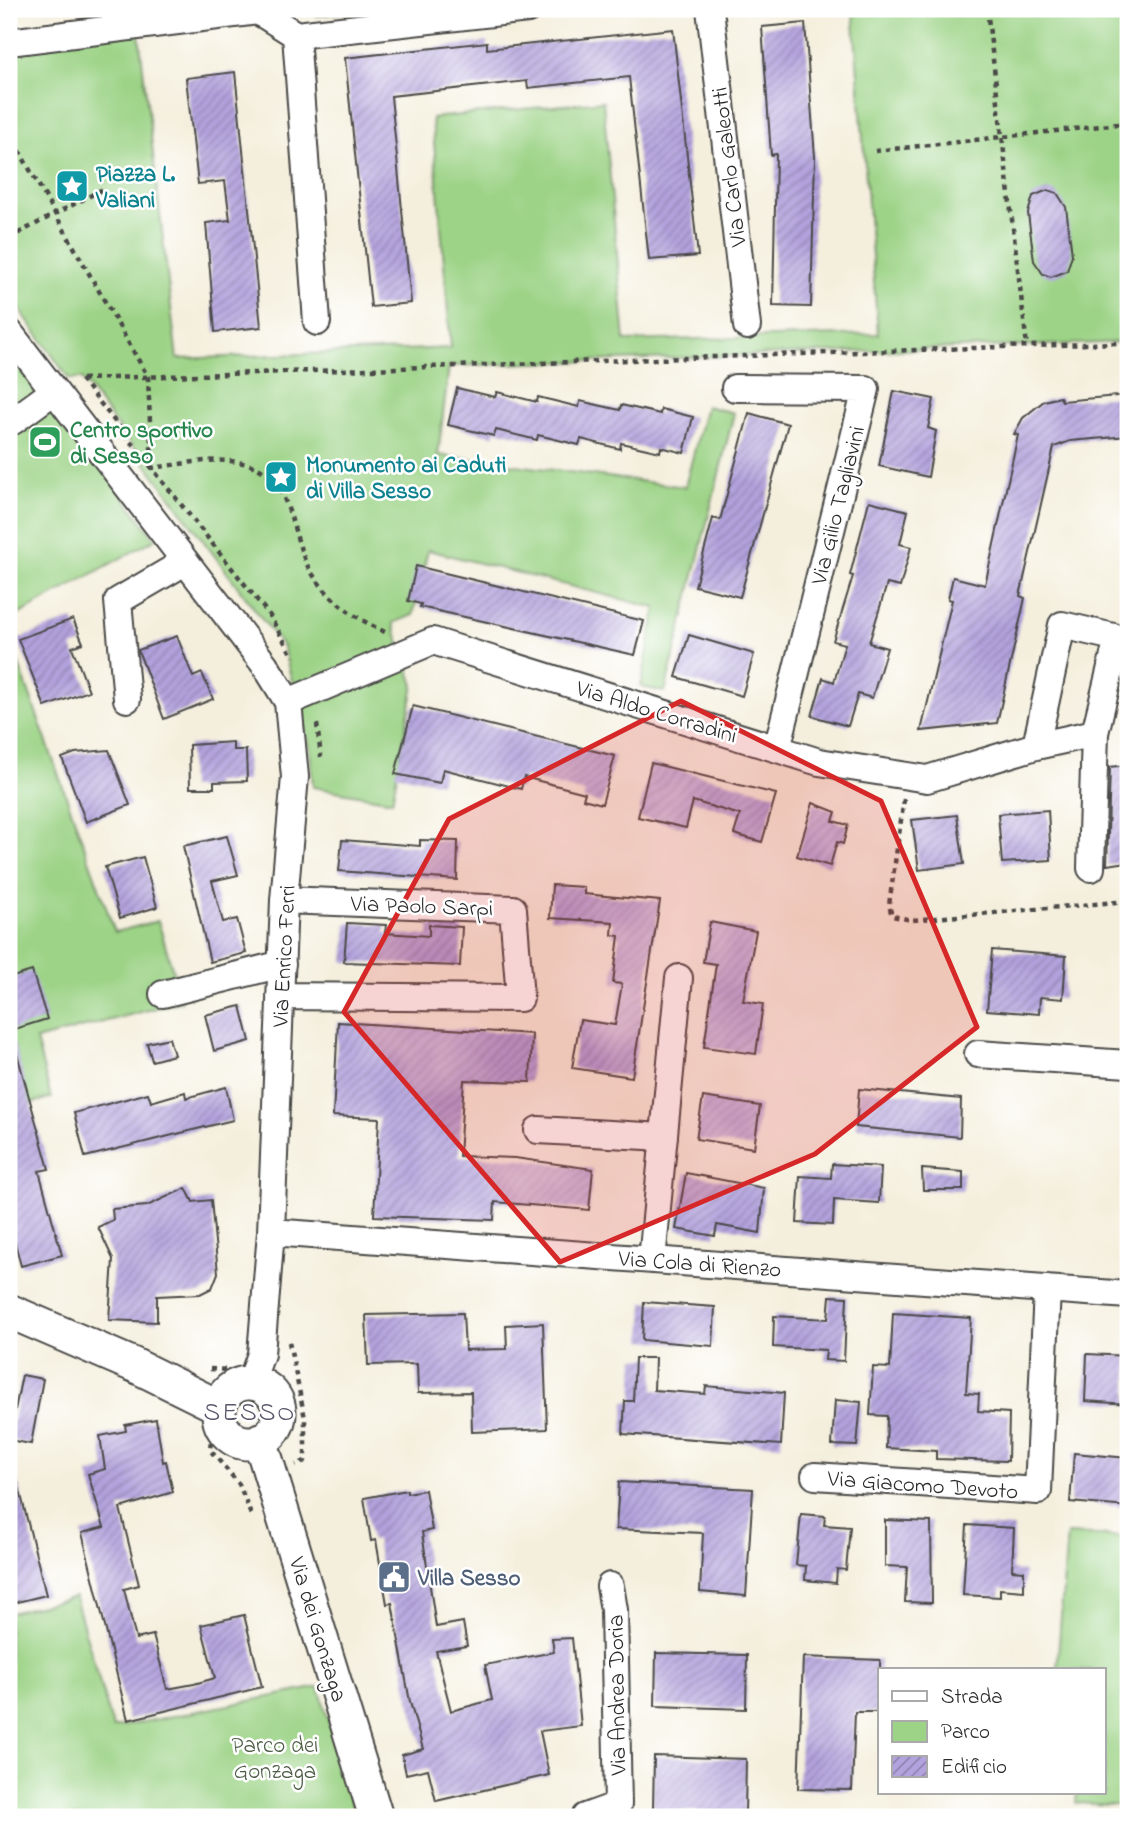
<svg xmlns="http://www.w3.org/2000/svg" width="1137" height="1826" viewBox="0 0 1137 1826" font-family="'Indie Flower',sans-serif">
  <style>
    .grass { fill: url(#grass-dots); stroke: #647f58; stroke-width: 2 }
    .park { fill: #9cd386; stroke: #647f58; stroke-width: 2 }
    .building { fill: url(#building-hatch) }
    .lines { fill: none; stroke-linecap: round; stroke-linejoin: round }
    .minor-casing { stroke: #494846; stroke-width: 30 }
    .major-casing { stroke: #494846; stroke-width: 37 }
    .path { stroke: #494846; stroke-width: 4.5; stroke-dasharray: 5 5; stroke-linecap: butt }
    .minor { stroke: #fff; stroke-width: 26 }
    .major { stroke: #fff; stroke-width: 33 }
    .marked { fill: #d62828; fill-opacity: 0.2; stroke: #d62828; stroke-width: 5; stroke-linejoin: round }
    .labels { text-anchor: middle; stroke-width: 5; stroke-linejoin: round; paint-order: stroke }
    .street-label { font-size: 23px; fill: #2b2b2b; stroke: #fff }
    .culture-label { font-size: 23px; font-weight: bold; fill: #0d838f; stroke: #fff; text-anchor: start }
    .leisure-label { font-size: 23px; font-weight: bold; fill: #27864d; stroke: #fff; text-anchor: start }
    .service-label { font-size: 23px; font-weight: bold; fill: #4e5e75; stroke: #fff; text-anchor: start }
    .park-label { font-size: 23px; fill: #4d5d46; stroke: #fff }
    .quarter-label { font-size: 26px; letter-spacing: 2px; fill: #5a5569; stroke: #fff }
  </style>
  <defs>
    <pattern id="grass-dots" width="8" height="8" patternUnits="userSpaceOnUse" patternTransform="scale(1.75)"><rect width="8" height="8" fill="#9cd386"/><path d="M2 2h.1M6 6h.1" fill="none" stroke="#87b574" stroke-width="1.8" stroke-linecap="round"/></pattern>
    <pattern id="building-hatch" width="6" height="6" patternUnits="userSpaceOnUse" patternTransform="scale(1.75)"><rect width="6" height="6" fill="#b2a2dd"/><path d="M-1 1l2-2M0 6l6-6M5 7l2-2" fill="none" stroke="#9184b3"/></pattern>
  </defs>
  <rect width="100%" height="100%" fill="#fff"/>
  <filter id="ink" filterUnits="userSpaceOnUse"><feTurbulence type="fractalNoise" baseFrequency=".0143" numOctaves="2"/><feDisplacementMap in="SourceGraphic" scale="14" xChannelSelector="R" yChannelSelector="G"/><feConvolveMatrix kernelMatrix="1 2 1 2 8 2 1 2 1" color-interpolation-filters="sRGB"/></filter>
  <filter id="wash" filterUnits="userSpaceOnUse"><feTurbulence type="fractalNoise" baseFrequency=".00686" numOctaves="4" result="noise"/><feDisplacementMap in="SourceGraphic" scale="28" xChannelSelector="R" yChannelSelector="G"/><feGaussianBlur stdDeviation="1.57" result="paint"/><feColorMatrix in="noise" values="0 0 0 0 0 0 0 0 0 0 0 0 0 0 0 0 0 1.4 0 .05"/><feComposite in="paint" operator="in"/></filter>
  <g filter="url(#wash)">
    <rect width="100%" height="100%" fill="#f4efdd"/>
    <path class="grass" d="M308,9H369L317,16Z"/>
    <path class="park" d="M853,9H1128V342L449,366L438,455L685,487L706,406L734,413L665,692L641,687L656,608L428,550L413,615L393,623L414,685L392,801L313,787L310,748L283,647L82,379H69L9,294V42L138,25L177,359L451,348L432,118L603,101L625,341L878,334Z
      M9,344L155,539L9,620Z
      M9,637L115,932L158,921L182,1001L36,1040L51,1098L9,1109Z
      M1067,1534L1128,1537V1806L1076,1803L1077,1793H1104V1670H1057Z
      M75,1597L113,1728L319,1687L355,1817H9V1613Z"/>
    <g id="blocks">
      <path class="building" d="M805,23L815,157L811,307L773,306L776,154L771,155L762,27Z
        M673,29L698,256L649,260L629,77L528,88L527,81L391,96L411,303L371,307L345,58L487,42V49Z
        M235,72L261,327L215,332L206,223L230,220L225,181L198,184L186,78Z
        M1048,190L1057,193L1066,207L1072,255L1067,271L1051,277L1043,274L1034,261L1028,213L1033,196Z
        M457,388L495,397L497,392L537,402L538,397L579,407L580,401L620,410L621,405L660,414L661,409L693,417L684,453L661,447L660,452L621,443L620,449L581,439L579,445L538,435L537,440L496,430L494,436L448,425Z
        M894,391L934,399L928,428L936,431L928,477L879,466Z
        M1128,395V436L1070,441L1054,447L1020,596L1025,598L997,723L921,731L952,600L948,599L953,577L985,585L1018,435L1014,434L1023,418L1044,401L1060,397L1062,401Z
        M749,413L788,424L740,597L695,586L713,518L720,520Z
        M869,501L908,511L900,544L911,547L900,587L887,584L869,643L887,648L872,698L858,694L848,726L812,716L823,678L834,682L845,644L833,641L853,576L850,575Z
        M416,566L644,621L635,655L420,607L421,604L408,601Z
        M73,619L83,643L72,647L89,691L45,707L18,639Z
        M689,635L754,654L742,696L676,677Z
        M177,636L193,677L202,673L213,699L164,719L138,650Z
        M413,706L615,756L602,804L583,799L585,793L524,777L521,789L443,769L440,783L395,774Z
        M233,742V750H246L247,781L214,782V788H190L189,745Z
        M109,750L130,805L86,822L62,758L75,753Z
        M651,763L776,794L762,842L734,834L740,815L693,801L686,828L638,817Z
        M1128,765V862L1107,865L1110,767Z
        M813,803L836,812L833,821L848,825L843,844L837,842L830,866L797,856Z
        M1048,810L1051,860L1002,863L998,814Z
        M957,815L964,864L919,870L912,820Z
        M227,836L238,875L212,881L223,922L237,919L246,953L210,962L183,846Z
        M342,840L420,846V840L458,841L457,880L339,871Z
        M143,857L157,907L120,918L105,867Z
        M552,885L584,887V894L660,901L632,1077L572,1068L580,1020L615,1025L622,984L613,983L619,936L612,935L613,922L550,918Z
        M710,922L756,931L743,1001L763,1004L756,1054L704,1047L716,964L703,962Z
        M347,923L386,925L385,933L429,936V925L462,927L460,966L344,962Z
        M992,950L1066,956L1063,999L1040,997L1039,1014L987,1010Z
        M32,971L47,1019L9,1031V978Z
        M241,1006L250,1041L214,1051L205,1015Z
        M338,1022L532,1034L530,1082L464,1080L459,1156L515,1158L593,1169L589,1210L495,1202L494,1220L374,1216L379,1118L333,1116Z
        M169,1038L174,1055L152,1061L147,1043Z
        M14,1043L49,1169L39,1171L62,1255L21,1266L13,1235L9,1236V1044Z
        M226,1087L233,1120L85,1157L74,1113L148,1093L151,1102L185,1092L186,1098Z
        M859,1089L961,1099L960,1137L856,1127Z
        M703,1097L760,1106L754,1148L696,1139Z
        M832,1164L881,1167L879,1203L834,1200L833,1225L797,1223L800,1176L831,1178Z
        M922,1169L963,1172V1190H923Z
        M686,1173L764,1188L760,1233L717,1225L715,1236L676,1229Z
        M186,1188L193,1202L211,1200L218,1273L212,1288L200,1294L157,1296V1322L109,1320L113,1259L98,1227L113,1220L112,1209L147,1206Z
        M830,1296L847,1297L844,1361L825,1360L826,1350L773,1347L774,1316L828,1319Z
        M644,1302L715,1307L713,1346L642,1340Z
        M463,1313L465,1350L507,1349L506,1325L543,1323L547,1429L472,1432L471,1392L418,1393L417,1364L368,1365L366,1315Z
        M893,1313L971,1318L966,1393L979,1394L978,1411L1009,1413L1008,1461L936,1459V1451L886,1448L887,1416L870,1415L873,1367L890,1368Z
        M1087,1354L1128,1356V1404L1085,1401Z
        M635,1358H655L654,1390L705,1394L706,1386L784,1393L781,1445L623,1434L625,1401H633Z
        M22,1375L43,1379L31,1444L9,1440Z
        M835,1400L861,1402L857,1446L832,1445Z
        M156,1419L163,1462L166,1461L173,1492L120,1508L139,1585L124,1589L136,1639L153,1635L167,1689L194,1684L215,1678L201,1625L244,1615L262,1687L128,1720L82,1533L104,1527L88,1474L105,1469L100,1436L126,1431L125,1425Z
        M1074,1453L1128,1458V1507L1070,1502Z
        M16,1475L46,1595L9,1604V1476Z
        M619,1482L753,1489L746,1596L700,1592L703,1533L616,1529Z
        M407,1490V1493L425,1490L432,1530L422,1532L436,1627L463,1622L467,1646L436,1651L451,1711L492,1700L485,1665L554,1652L552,1639L572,1638L581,1726L540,1731L549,1775L436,1801L428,1769L406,1774L402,1755L423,1749L410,1702L392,1603L387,1604L376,1540L371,1541L364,1498Z
        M801,1514L825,1516L824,1525L850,1527L846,1570L837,1569L836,1583L805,1580L806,1566L796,1565Z
        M885,1520L931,1522L932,1603L905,1602L907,1567L885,1566Z
        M967,1525L1014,1528L1012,1570L1024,1571V1591L1000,1589V1597L963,1595Z
        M656,1653L747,1655L746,1709L655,1706Z
        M803,1657L880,1660V1712H855L852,1790L798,1789Z
        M654,1756L746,1759L745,1813L653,1810Z"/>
    </g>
  </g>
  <g filter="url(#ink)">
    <use href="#blocks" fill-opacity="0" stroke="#494846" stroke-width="2"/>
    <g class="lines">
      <defs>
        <path id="minor" d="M710,9L747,326
          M296,35L317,322
          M9,42L258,11L296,35L528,9
          M9,332L265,665L288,702L295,777L284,900L271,1232L261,1354L251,1382
          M735,388L866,389L777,749
          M13,421L54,391
          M127,699L118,601L183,563
          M288,702L433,641L819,762L927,779L1036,746L1095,733L1118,638L1062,625L1036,746
          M1091,868L1095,733
          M163,994L282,964
          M280,996L520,998L513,909L284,900
          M978,1054L1128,1064
          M538,1130L664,1137
          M271,1232L1128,1295
          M652,1260L679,978
          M815,1476L1038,1491L1047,1289
          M585,1817L618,1805L614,1610L610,1586"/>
        <path id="major" d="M9,1311L134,1365L219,1407
          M219 1413a30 30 0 1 1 60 0a30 30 0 1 1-60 0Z
          M260,1440L376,1817"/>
      </defs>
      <use href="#minor" class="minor-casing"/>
      <use href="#major" class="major-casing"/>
      <path class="path" d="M987,9L1027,346
        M9,133L148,377L152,468C182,464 217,456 247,464C293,476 290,537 310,570C329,601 355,618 387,633
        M875,151L1128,123
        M9,238L105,188
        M81,379L270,616L293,657
        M82,379L1117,343
        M317,724L321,757
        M904,799L889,905L892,916L912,920L1128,901
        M289,1342L305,1418V1461L296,1465
        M210,1369L229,1370
        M208,1433L211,1439L210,1450L239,1484L251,1515"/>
      <use href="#minor" class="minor"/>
      <use href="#major" class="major"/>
    </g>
  </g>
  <path class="marked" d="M681,701L881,801L977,1027L815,1154L560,1262L344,1012L449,819Z"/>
  <defs>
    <symbol id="sight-square" viewBox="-11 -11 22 22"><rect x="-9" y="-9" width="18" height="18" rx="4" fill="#0f9aa8" stroke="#fff"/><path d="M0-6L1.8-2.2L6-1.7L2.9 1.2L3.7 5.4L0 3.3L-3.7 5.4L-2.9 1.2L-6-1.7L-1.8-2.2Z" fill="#fff"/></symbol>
    <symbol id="stadium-square" viewBox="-11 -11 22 22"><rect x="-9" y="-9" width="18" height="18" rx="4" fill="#2e9e5b" stroke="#fff"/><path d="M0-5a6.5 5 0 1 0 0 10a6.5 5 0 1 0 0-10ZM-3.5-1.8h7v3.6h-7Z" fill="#fff"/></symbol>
    <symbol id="civic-square" viewBox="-11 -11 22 22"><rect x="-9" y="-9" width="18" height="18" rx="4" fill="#5c6f8a" stroke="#fff"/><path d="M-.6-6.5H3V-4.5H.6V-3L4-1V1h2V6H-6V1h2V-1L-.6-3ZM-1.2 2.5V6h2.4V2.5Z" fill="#fff"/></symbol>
  </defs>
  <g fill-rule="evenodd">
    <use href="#sight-square" x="53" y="167" width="38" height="38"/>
    <use href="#stadium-square" x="26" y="423" width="38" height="38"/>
    <use href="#sight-square" x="262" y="458" width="38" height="38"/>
    <use href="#civic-square" x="375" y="1558" width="38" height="38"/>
  </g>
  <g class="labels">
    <g class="street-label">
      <text transform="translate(728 167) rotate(-97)" y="8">Via Carlo Galeotti</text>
      <text transform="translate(837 505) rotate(-76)" y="8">Via Gilio Tagliavini</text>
      <text transform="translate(657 711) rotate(17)" y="8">Via Aldo Corradini</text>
      <text transform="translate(422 905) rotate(2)" y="8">Via Paolo Sarpi</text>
      <text transform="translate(283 956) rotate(-87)" y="8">Via Enrico Ferri</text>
      <text transform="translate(700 1263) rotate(4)" y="8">Via Cola di Rienzo</text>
      <text transform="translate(923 1484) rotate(4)" y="8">Via Giacomo Devoto</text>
      <text transform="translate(319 1629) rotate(73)" y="8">Via dei Gonzaga</text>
      <text transform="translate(616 1695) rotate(-91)" y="8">Via Andrea Doria</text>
    </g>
    <g class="culture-label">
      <text x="96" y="181">Piazza L.<tspan x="96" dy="26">Valiani</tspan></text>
      <text x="306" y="472">Monumento ai Caduti<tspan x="306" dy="26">di Villa Sesso</tspan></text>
    </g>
    <g class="leisure-label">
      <text x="70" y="437">Centro sportivo<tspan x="70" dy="26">di Sesso</tspan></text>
    </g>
    <g class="service-label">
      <text x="418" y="1585">Villa Sesso</text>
    </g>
    <g class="park-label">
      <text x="275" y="1752">Parco dei<tspan x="275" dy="26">Gonzaga</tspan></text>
    </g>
    <g class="quarter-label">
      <text x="250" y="1420">SESSO</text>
    </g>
  </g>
  <rect width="1137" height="1826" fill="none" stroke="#fff" stroke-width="35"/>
  <rect x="878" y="1668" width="228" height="126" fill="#ffffff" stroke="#aaaaaa" stroke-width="2"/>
  <rect x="892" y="1691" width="35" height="10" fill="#ffffff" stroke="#aaaaaa" stroke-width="2"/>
  <text x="941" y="1703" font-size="21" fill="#2b2b2b">Strada</text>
  <rect x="892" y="1721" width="35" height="21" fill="#9cd386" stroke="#aaaaaa" stroke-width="2"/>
  <text x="941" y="1738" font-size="21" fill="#2b2b2b">Parco</text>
  <rect x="892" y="1756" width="35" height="21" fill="url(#building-hatch)" stroke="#aaaaaa" stroke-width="2"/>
  <text x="941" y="1773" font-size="21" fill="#2b2b2b">Edificio</text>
</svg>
